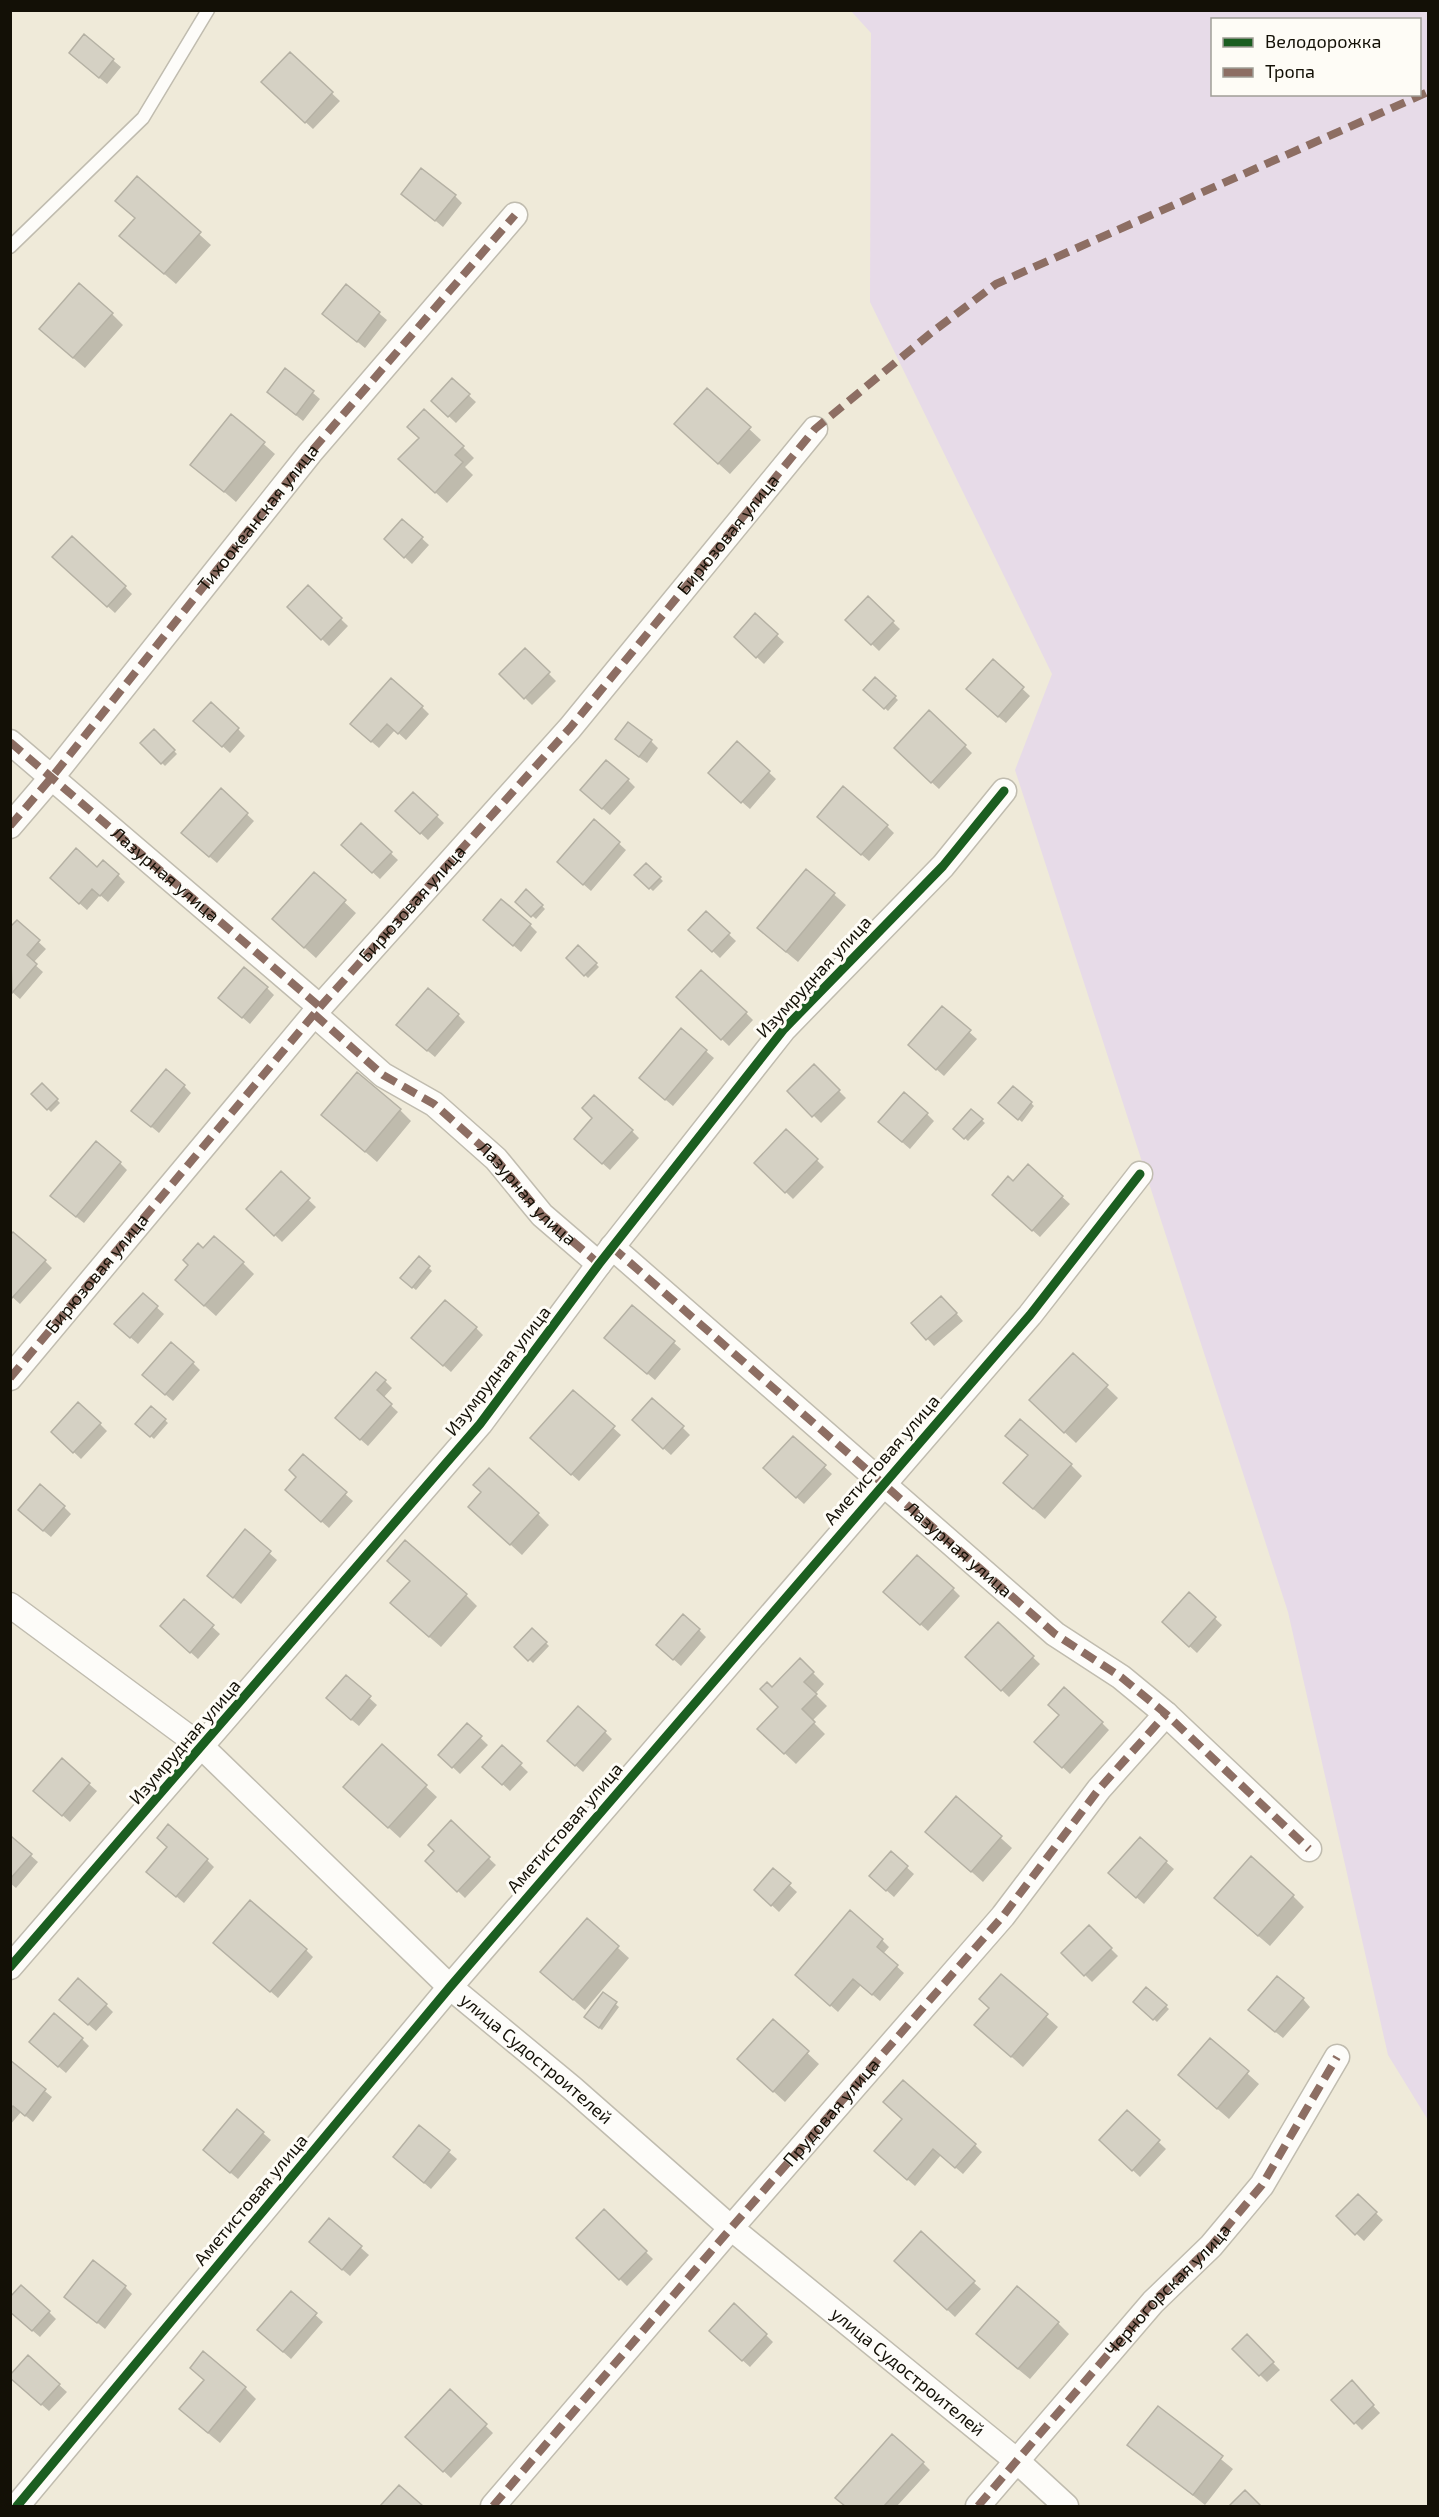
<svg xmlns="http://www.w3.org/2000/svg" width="1439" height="2517" viewBox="0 0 1439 2517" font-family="'Exo 2',sans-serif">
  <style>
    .green { fill: #e7dbe8; fill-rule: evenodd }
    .shadow { fill: #0003 }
    .building { fill: #d5d1c4; stroke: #b5b1a4; stroke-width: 1.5 }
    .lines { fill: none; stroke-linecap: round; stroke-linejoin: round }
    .service-casing { stroke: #c0bcaf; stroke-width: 15 }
    .minor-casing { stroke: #c0bcaf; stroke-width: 27 }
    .service { stroke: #fdfcf9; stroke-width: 12 }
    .minor { stroke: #fdfcf9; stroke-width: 24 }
    .quiet { stroke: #8d6e63; stroke-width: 8; stroke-dasharray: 15 8; stroke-linecap: butt }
    .cycleway-casing { stroke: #fefcf6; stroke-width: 13 }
    .cycleway { stroke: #1b5e20; stroke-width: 9 }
    .labels { text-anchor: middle; stroke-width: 6; stroke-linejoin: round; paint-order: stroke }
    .street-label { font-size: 18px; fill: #131006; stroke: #fefcf6 }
  </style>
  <rect width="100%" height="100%" fill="#efead9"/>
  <path class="green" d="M851,11H1428V2120L1388,2055L1288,1612L1015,770L1052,674L870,302L871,33ZM1212,20H1420V94H1212Z"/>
  <path class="shadow" d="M84,36L121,67L107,84L78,60Z
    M290,54L340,101L313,129L270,89Z
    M137,178L211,245L176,284L133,247L136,219Z
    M403,194L455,196L462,203L443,227Z
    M346,286L387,320L365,348L332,321Z
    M112,314L123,325L85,368L52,340Z
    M286,370L320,399L303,421L276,399Z
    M452,380L476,402L456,423L440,408Z
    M707,390L761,440L730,474L688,436Z
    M232,416L275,454L236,502L192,464Z
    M463,447L474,458L465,467L473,475L447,503L411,470Z
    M403,521L429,545L412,564L393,546Z
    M61,564L125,587L132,594L115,613Z
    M308,587L348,626L329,646L289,607Z
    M868,598L900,629L879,651L847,620Z
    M755,615L784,642L764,664L736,637Z
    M525,650L556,681L532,705L501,674Z
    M993,661L1030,696L1006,723L975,697Z
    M875,679L898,700L888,711L865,690Z
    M422,707L429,714L406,740L395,730L379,748L359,731Z
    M203,728L238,729L245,736L230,753Z
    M154,731L177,754L165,766L142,743Z
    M651,741L658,748L647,763L624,746Z
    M737,743L776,779L750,809L717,780Z
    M965,746L972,753L939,789L903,756Z
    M628,780L635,787L610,815L589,797Z
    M221,790L254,821L217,863L190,840Z
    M413,794L444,823L428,840L397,811Z
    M594,821L626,850L591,891L566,869Z
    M826,824L887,826L894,833L869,861Z
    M361,825L398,860L380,879L343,845Z
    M646,865L663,881L653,891L636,875Z
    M97,869L118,875L125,882L108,902L100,895L87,910L59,885Z
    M807,871L846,905L798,962L770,939Z
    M314,874L356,913L316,958L285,930Z
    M527,891L545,909L536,919L517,902Z
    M706,913L736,941L720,958L691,930Z
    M17,922L46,949L33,963L43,972L20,999L10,990V929Z
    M530,925L537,932L521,952L492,927Z
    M578,947L599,967L588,978L568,958Z
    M267,988L274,995L250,1024L228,1005Z
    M685,1004L746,1013L753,1020L729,1046Z
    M942,1008L977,1039L944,1076L917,1052Z
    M458,1015L465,1022L435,1057L405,1032Z
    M681,1030L714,1058L673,1106L648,1085Z
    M814,1066L846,1098L821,1123L789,1091Z
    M42,1085L60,1103L51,1112L33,1094Z
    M184,1086L191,1093L159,1133L141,1118Z
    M1031,1103L1034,1106L1022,1122L1003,1106Z
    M400,1110L411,1121L377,1162L323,1115Z
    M971,1111L985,1123L968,1141L955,1129Z
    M927,1114L934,1121L910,1149L887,1129Z
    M632,1131L639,1138L610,1170L583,1146Z
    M786,1131L824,1167L793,1199L756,1163Z
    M120,1163L127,1170L84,1223L59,1203Z
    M1028,1166L1070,1204L1040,1237L1001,1202L1013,1183Z
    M281,1174L316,1207L282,1242L248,1209Z
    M203,1250L243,1263L254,1274L216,1316L188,1291L190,1265Z
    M419,1258L432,1271L416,1290L405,1281Z
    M45,1261L52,1268L20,1304L10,1295Z
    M143,1295L164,1314L138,1344L123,1331Z
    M949,1305L963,1321L934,1346L913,1323Z
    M632,1307L681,1349L655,1380L606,1338Z
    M476,1328L483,1335L451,1372L420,1345Z
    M1074,1355L1118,1398L1076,1443L1042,1411Z
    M193,1363L200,1370L173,1401L151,1382Z
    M385,1381L392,1388L383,1398L398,1412L368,1446L344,1425Z
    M573,1392L621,1435L579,1481L539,1445Z
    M152,1408L168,1423L154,1439L137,1424Z
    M100,1424L107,1431L81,1459L60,1439Z
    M641,1428H683L690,1435L671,1455Z
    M793,1438L832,1474L804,1504L772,1475Z
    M1071,1465L1082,1476L1045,1519L1016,1494Z
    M298,1477L345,1494L353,1501L329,1528L294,1497Z
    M64,1507L71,1514L51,1537L27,1517Z
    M538,1514L549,1525L522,1555L481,1518Z
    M245,1532L277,1560L241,1604L216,1583Z
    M953,1589L960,1596L928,1631L892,1599Z
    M1189,1594L1222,1625L1197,1653L1171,1629Z
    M466,1595L477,1606L441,1647L403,1614Z
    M184,1601L220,1634L198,1659L169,1633Z
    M998,1624L1040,1664L1009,1697L967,1657Z
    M532,1630L549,1646L533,1663L516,1647Z
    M699,1630L706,1637L681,1666L665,1652Z
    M800,1660L824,1684L815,1694L827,1706L812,1721L825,1734L796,1764L759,1729L780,1707L772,1689Z
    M346,1677L377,1705L359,1726L335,1706Z
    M1102,1723L1109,1730L1070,1774L1043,1749Z
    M467,1725L488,1745L460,1774L440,1755Z
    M605,1732L612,1739L583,1772L556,1748Z
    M382,1746L437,1797L400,1838L356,1798Z
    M502,1747L528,1772L510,1791L484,1767Z
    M89,1784L97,1791L70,1822L43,1798Z
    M956,1798L1012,1848L983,1882L927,1832Z
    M451,1823L496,1865L465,1898L427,1861L436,1851Z
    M12,1839L38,1862L16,1888L10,1883Z
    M1140,1839L1174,1869L1144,1904L1117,1880Z
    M169,1847L207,1860L214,1867L184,1903L156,1879Z
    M891,1853L914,1874L894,1897L878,1883Z
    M773,1870L797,1892L779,1912L763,1897Z
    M1293,1896L1304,1907L1270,1946L1227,1909Z
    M587,1920L629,1958L585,2010L554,1983Z
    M1089,1927L1118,1956L1092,1982L1063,1953Z
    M882,1940L889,1947L883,1954L904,1973L880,2001L861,1985L838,2012L804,1982Z
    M220,1947L306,1950L313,1957L278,1998Z
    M1001,1976L1058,2027L1023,2067L988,2036L990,2009Z
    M1146,1989L1169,2009L1157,2022L1135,2002Z
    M603,1994L619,2007L602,2030L589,2020Z
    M1303,1999L1310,2007L1283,2038L1257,2017Z
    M106,2005L113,2012L96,2031L68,2007Z
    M773,2021L819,2064L785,2102L750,2070Z
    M82,2039L89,2046L66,2073L38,2049Z
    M1210,2040L1259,2084L1229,2119L1191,2086Z
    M10,2062L52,2097L33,2122L21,2112L10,2125Z
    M237,2111L271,2140L238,2179L212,2157Z
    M1127,2112L1166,2149L1140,2177L1101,2140Z
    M904,2119L975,2145L982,2152L963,2174L941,2155L915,2186L883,2158Z
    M420,2127L457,2159L431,2189L402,2164Z
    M1358,2196L1383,2220L1364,2241L1338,2216Z
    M604,2211L653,2259L627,2286L578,2238Z
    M329,2220L369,2255L350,2276L318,2249Z
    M903,2268L973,2282L981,2289L955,2317Z
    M125,2287L132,2294L105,2329L66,2297Z
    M291,2293L323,2322L291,2359L266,2337Z
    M10,2311L49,2312L56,2319L40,2337Z
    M1058,2323L1069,2334L1030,2379L989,2345Z
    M766,2335L773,2342L750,2367L718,2338Z
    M1247,2336L1280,2370L1267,2382L1234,2349Z
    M28,2357L67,2392L49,2411L18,2384Z
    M205,2381L245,2388L256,2399L220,2443L192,2420Z
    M1352,2383L1380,2413L1362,2430L1333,2400Z
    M450,2391L493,2433L451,2478L407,2437Z
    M1158,2408L1233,2469L1205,2505L1129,2445Z
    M923,2463L930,2470L897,2506H847L837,2497Z
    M399,2488L421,2506H382Z"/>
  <path class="building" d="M84,34L114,59L99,78L69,53Z
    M290,52L333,92L305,123L261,82Z
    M421,168L456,195L435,221L401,194Z
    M137,176L201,232L164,274L119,236L135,218L115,201Z
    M79,283L113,313L73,358L39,329Z
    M346,284L380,312L357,342L322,314Z
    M285,368L314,391L296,415L267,392Z
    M452,378L470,394L448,417L431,401Z
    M707,388L751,427L718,464L674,424Z
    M424,409L464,446L455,455L463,462L435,493L398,459L419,438L407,427Z
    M231,414L265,442L224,492L190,465Z
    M402,519L423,537L404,558L384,539Z
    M72,536L126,586L107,607L52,557Z
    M308,585L342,618L321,640L287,607Z
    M868,596L894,621L871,645L845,620Z
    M755,613L778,634L756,658L734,637Z
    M525,648L550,672L524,699L499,674Z
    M993,659L1024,687L998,717L966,689Z
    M875,677L896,696L884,709L863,690Z
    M391,678L423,706L398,734L387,724L371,742L350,724Z
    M211,702L239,728L222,747L193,721Z
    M929,710L966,745L931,783L894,748Z
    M628,722L652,740L639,757L615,739Z
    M154,729L175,750L161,764L140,743Z
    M737,741L770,771L741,803L708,773Z
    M606,760L629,779L602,809L580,790Z
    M843,786L888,825L861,855L817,817Z
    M221,788L248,813L209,857L181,833Z
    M413,792L438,815L420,834L395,811Z
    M594,819L620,842L583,885L557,862Z
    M361,823L392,852L372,873L341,845Z
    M76,848L97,867L103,860L119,874L100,896L92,889L79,904L50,878Z
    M646,863L661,877L649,889L634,875Z
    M806,869L835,893L786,952L757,928Z
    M314,872L346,900L304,948L272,919Z
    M526,889L543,905L531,917L515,902Z
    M501,899L531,924L513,946L483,920Z
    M706,911L730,933L712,952L688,930Z
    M17,920L40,940L27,955L37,964L12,993L10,927Z
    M578,945L597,963L584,976L566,958Z
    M244,967L268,987L242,1018L218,998Z
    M701,970L747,1012L721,1040L676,997Z
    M428,988L459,1014L427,1051L396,1025Z
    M942,1006L971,1030L936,1070L908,1045Z
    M681,1028L707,1050L665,1100L639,1078Z
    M814,1064L840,1090L812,1117L787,1091Z
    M166,1069L185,1085L151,1127L131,1111Z
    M357,1072L401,1109L365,1152L321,1115Z
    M42,1083L58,1099L47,1110L31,1094Z
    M1013,1086L1032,1102L1018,1120L998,1103Z
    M904,1092L928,1113L902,1142L878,1122Z
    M594,1095L633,1130L602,1164L574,1139L592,1118L582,1108Z
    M971,1109L983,1119L964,1139L953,1129Z
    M786,1129L818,1159L785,1193L754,1163Z
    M96,1141L121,1162L76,1217L50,1196Z
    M1028,1164L1063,1196L1032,1231L992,1195L1008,1176L1013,1181Z
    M281,1171L310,1198L274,1236L246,1209Z
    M13,1232L46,1260L12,1298L10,1296V1235Z
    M214,1236L244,1262L204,1306L175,1280L188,1265L183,1260L198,1243L203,1248Z
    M419,1256L430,1266L412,1288L400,1278Z
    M143,1293L158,1306L130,1338L114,1324Z
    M941,1296L957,1313L926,1340L911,1323Z
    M445,1300L477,1327L443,1366L411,1338Z
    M632,1305L675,1341L647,1374L604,1338Z
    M171,1342L194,1362L165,1395L142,1375Z
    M1073,1353L1108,1385L1064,1433L1029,1400Z
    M376,1372L386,1380L377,1390L392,1404L360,1440L335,1418Z
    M573,1390L615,1426L571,1475L530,1438Z
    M652,1398L684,1426L663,1449L632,1420Z
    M78,1402L101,1423L73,1453L51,1432Z
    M151,1406L166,1419L150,1437L135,1424Z
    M1020,1419L1072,1464L1033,1509L1003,1483L1028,1455L1005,1436Z
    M793,1436L826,1465L796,1498L763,1468Z
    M303,1454L347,1492L321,1522L285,1490L296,1477L289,1470Z
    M489,1468L539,1513L510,1545L468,1507L481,1492L473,1485Z
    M40,1484L65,1506L43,1531L18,1510Z
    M245,1529L271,1551L233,1598L207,1576Z
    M405,1540L467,1594L429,1637L390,1603L410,1581L387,1561Z
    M917,1555L954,1588L920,1625L883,1592Z
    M1189,1592L1216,1617L1189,1647L1162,1622Z
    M184,1599L214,1625L190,1653L160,1626Z
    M683,1614L700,1629L673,1660L656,1645Z
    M998,1622L1034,1656L1001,1691L965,1657Z
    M532,1628L547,1642L528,1661L514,1647Z
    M800,1658L814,1672L804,1682L817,1694L802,1709L815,1722L784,1754L757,1729L778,1707L760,1689L767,1682L772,1687Z
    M346,1675L371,1696L351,1720L326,1698Z
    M1064,1687L1103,1722L1062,1768L1034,1742L1059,1715L1048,1705Z
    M578,1706L606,1731L575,1766L547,1741Z
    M467,1723L482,1736L452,1768L438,1755Z
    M382,1744L427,1785L388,1828L343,1787Z
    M502,1745L522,1763L502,1785L482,1767Z
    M62,1758L90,1783L62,1816L33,1791Z
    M956,1796L1002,1836L971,1872L925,1832Z
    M451,1820L490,1857L457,1892L425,1861L434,1851L428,1845Z
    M168,1824L208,1859L176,1897L146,1872L167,1847L157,1838Z
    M12,1837L32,1854L10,1879V1838Z
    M1140,1837L1167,1861L1136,1898L1108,1873Z
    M891,1851L908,1866L886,1891L869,1876Z
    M1251,1856L1294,1895L1258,1936L1214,1898Z
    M773,1868L791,1883L771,1906L754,1890Z
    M250,1900L307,1949L270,1992L213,1943Z
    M850,1910L883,1939L877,1947L898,1965L872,1995L853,1979L830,2006L795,1975Z
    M587,1918L619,1946L573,2000L540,1972Z
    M1089,1925L1112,1948L1084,1976L1061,1953Z
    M1001,1974L1048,2014L1011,2057L974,2025L989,2008L979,1999Z
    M1277,1976L1304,1998L1275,2032L1248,2010Z
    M78,1978L107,2004L88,2025L59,2000Z
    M1146,1987L1167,2005L1153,2020L1133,2002Z
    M603,1992L617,2002L599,2028L584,2017Z
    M54,2013L83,2038L58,2067L29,2042Z
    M773,2019L809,2051L773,2092L737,2059Z
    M1210,2038L1249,2071L1217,2109L1178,2075Z
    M10,2060L46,2089L25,2116L13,2106L10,2109Z
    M903,2080L976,2144L955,2168L933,2149L907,2180L874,2151L902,2119L883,2102Z
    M237,2109L264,2132L230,2173L203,2150Z
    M1127,2110L1160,2140L1132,2171L1099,2140Z
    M419,2125L450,2150L424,2183L393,2157Z
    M1358,2194L1377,2212L1355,2235L1336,2216Z
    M604,2209L647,2251L619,2280L576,2238Z
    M329,2218L362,2246L342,2270L309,2242Z
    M921,2231L975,2281L947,2310L894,2261Z
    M93,2260L126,2286L97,2323L64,2297Z
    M21,2285L50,2311L32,2331L10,2312V2297Z
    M1017,2286L1059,2322L1018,2369L976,2334Z
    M291,2291L317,2313L283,2352L257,2330Z
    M734,2303L767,2334L742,2361L709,2331Z
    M1247,2334L1274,2362L1259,2376L1232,2349Z
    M203,2351L246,2387L208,2433L179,2409L204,2380L190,2368Z
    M28,2355L60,2384L41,2405L10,2378V2375Z
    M1352,2380L1374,2405L1354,2424L1331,2400Z
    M450,2389L487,2424L443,2472L405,2437Z
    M1158,2406L1223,2456L1193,2495L1127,2445Z
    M892,2434L924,2462L884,2506H845L835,2498Z
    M399,2485L423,2506H380Z
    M1245,2490L1261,2506H1229Z"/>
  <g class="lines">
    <defs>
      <path id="service" d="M10,247L143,118L208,10"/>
      <g id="minor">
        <path id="s1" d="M10,742L320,1007"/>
        <path id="s2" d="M10,826L52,777L310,453L515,215"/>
        <path id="s3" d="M314,1014L383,1075L434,1104L496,1159L542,1215L599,1264"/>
        <path d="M612,1247L1055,1634L1121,1677L1166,1714L1309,1849"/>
        <path id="s4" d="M10,1378L320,1007L570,728L815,429"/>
        <path id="s5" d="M10,1605L202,1747L450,1987L572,2088L731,2228L1017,2461L1066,2506"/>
        <path d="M10,1967L480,1424L599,1264L784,1029L943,866L1004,791"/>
        <path d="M17,2506L450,1987L1030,1315L1140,1174"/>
        <path id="s6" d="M493,2506L731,2228L1003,1916L1099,1789L1166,1714"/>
        <path id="s7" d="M978,2506L1153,2302L1211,2246L1262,2185L1337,2057"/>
      </g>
    </defs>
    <use href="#service" class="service-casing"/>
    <use href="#minor" class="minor-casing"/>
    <use href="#service" class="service"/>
    <use href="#minor" class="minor"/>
    <g class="quiet">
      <path d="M10,742L320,1007"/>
      <path d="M10,826L52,777L310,453L515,215"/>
      <path d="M314,1014L383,1075L434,1104L496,1159L542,1215L599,1264"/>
      <path id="s8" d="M612,1247L1055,1634L1121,1677L1166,1714L1309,1849"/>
      <path d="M10,1378L320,1007L570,728L815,429L931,333L996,284L1428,92"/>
      <path d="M493,2506L731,2228L1003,1916L1099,1789L1166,1714"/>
      <path d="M978,2506L1153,2302L1211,2246L1262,2185L1337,2057"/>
    </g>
    <defs>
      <path id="cycleway" d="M10,1967L480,1424L599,1264L784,1029L943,866L1004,791
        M17,2506L450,1987L1030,1315L1140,1174"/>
    </defs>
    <use href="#cycleway" class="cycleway-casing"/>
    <use href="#cycleway" class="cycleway"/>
  </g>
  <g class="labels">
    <g class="street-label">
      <text dy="6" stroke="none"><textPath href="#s2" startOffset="396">Тихоокеанская улица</textPath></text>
      <text dy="6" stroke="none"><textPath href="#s4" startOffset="1108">Бирюзовая улица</textPath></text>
      <text dy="6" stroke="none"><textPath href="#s1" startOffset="204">Лазурная улица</textPath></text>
      <text dy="6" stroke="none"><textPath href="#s4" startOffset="622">Бирюзовая улица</textPath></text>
      <text transform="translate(814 977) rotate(-47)" y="6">Изумрудная улица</text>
      <text dy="6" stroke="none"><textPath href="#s3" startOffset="280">Лазурная улица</textPath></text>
      <text dy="6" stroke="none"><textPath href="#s4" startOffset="136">Бирюзовая улица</textPath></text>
      <text transform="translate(498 1371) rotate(-52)" y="6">Изумрудная улица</text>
      <text transform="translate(882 1460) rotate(-49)" y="6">Аметистовая улица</text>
      <text dy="6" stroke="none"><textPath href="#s8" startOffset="460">Лазурная улица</textPath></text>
      <text transform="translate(185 1742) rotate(-49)" y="6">Изумрудная улица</text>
      <text transform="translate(565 1828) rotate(-49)" y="6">Аметистовая улица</text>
      <text dy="6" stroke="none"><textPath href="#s5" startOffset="696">улица Судостроителей</textPath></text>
      <text dy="6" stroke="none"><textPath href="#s6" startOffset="519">Прудовая улица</textPath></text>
      <text transform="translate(251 2200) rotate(-50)" y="6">Аметистовая улица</text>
      <text dy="6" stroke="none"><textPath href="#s7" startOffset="288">Черногорская улица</textPath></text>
      <text dy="6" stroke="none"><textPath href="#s5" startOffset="1182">улица Судостроителей</textPath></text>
    </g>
  </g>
  <rect width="1439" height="2517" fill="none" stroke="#131006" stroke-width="24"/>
  <rect x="1211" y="18" width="210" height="78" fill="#fefcf6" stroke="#a09e96" stroke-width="1.5"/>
  <rect x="1223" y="38" width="30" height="9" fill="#1b5e20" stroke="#a09e96" stroke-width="1.5"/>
  <text x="1265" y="48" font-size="18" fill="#131006">Велодорожка</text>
  <rect x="1223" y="68" width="30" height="9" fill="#8d6e63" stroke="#a09e96" stroke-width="1.5"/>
  <text x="1265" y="78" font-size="18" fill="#131006">Тропа</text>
</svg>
